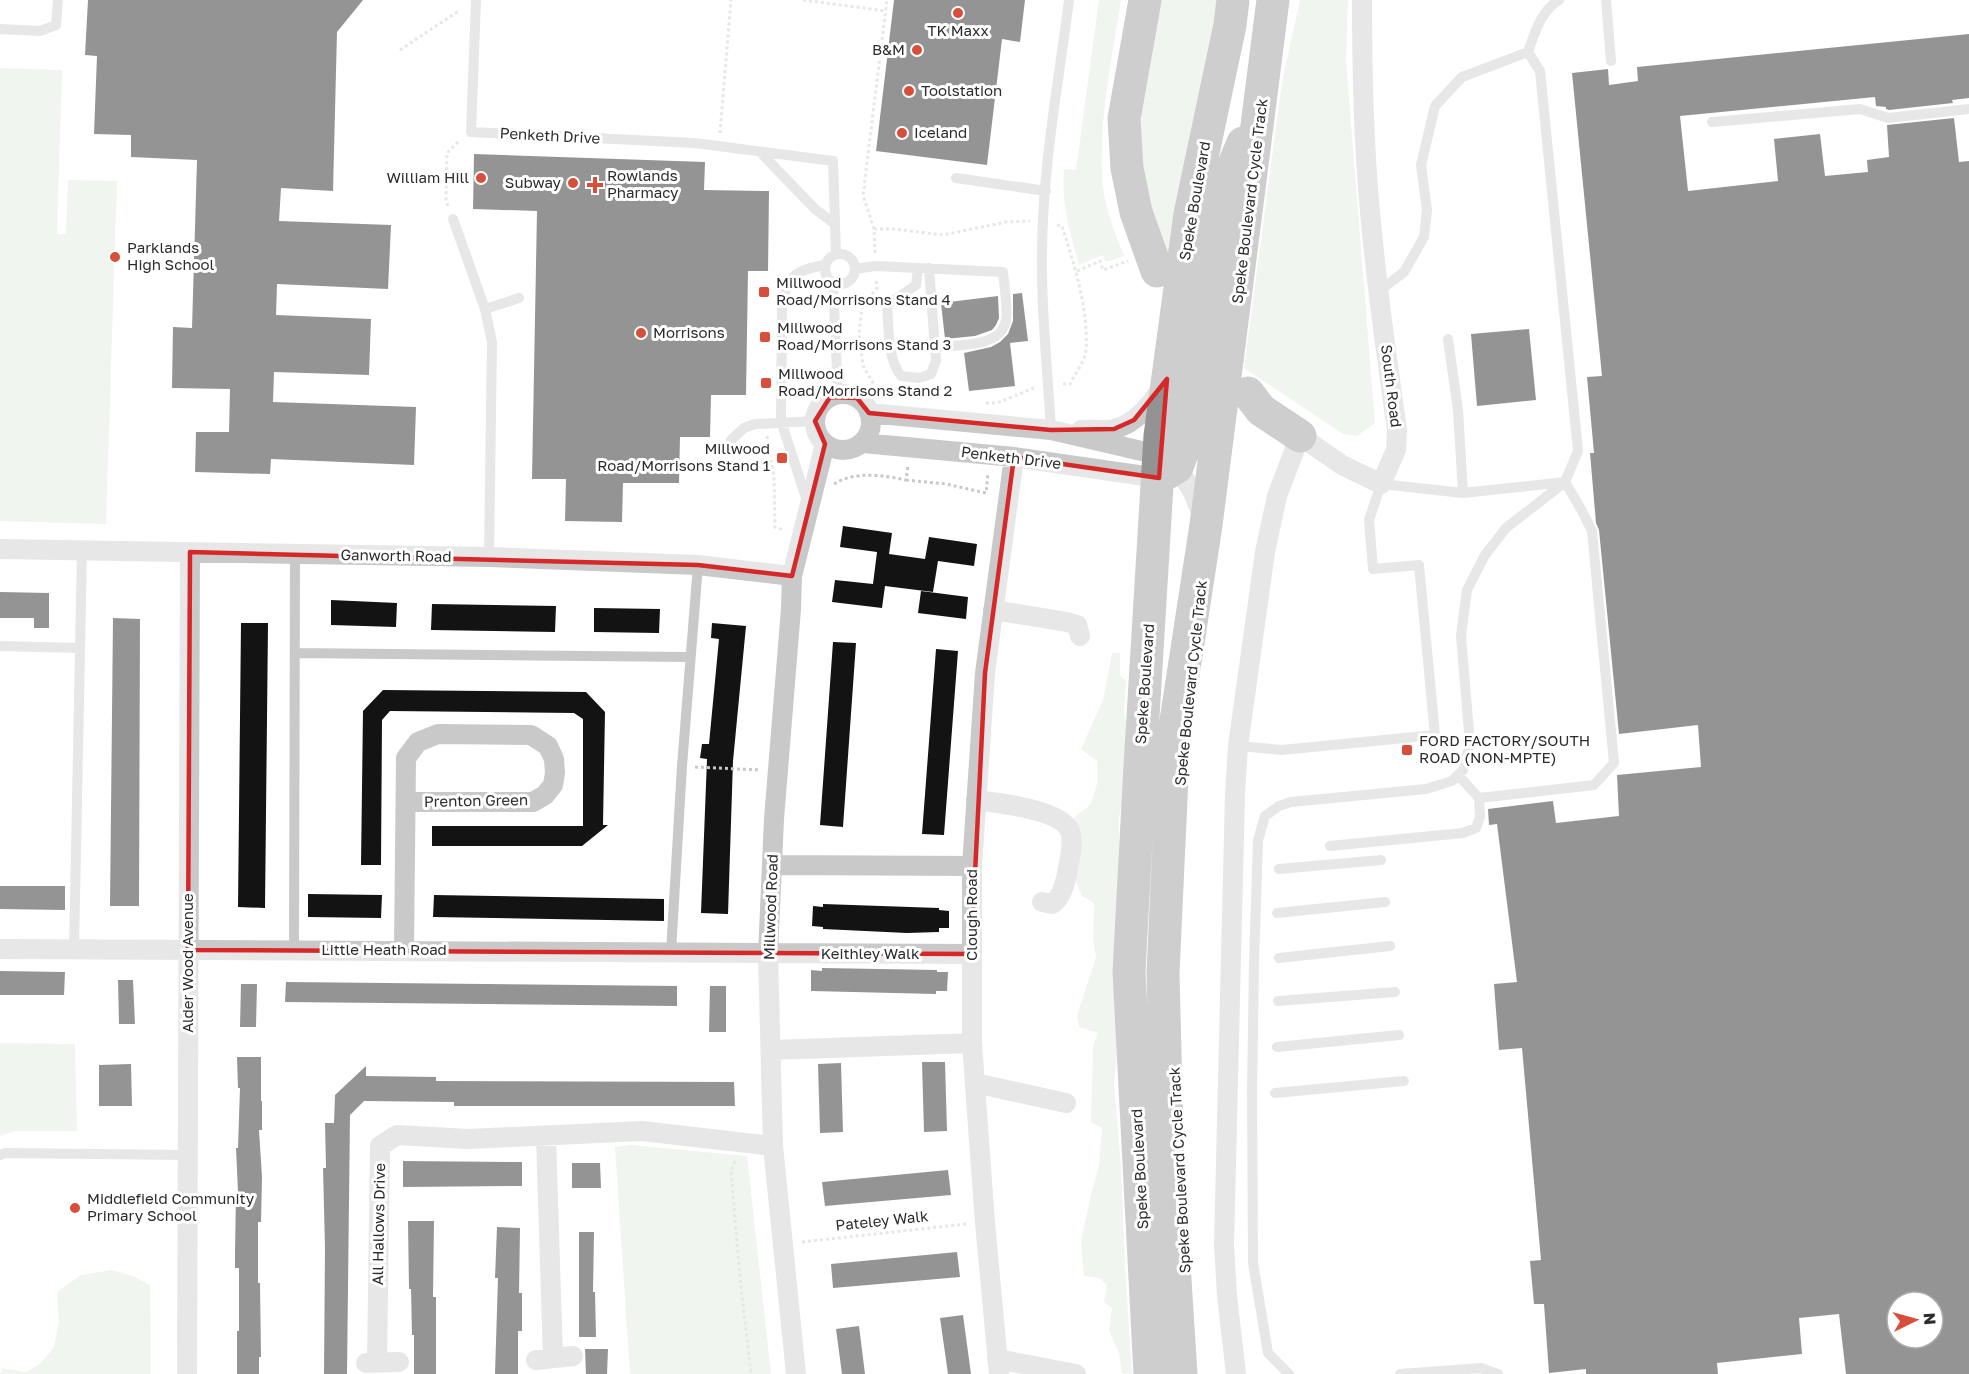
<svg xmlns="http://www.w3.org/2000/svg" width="1969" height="1374" viewBox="0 0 1969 1374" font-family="'Golos Text',sans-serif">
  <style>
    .green { fill: #e0e9db }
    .building { fill: #131313; fill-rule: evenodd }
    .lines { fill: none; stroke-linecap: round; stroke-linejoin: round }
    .path { stroke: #c9c9c9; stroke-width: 3; stroke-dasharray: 3 3; stroke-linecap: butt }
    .lane { stroke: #c9c9c9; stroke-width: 10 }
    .street { stroke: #c9c9c9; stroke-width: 20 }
    .highway { stroke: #939393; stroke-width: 33 }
    .marked { fill: none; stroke: #d62828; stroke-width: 4.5; stroke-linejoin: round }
    .poi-dot { fill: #d74f3b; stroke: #fff; stroke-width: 2 }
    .labels { text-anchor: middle; stroke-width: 6; stroke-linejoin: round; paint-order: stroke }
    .poi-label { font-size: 15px; fill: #2c2c2c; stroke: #fff; text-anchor: start }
    .street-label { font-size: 15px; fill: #2c2c2c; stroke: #fff }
  </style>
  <rect width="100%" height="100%" fill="#fff"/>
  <path class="green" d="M1099,0H1121C1112,58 1099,118 1102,177C1103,203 1115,233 1124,256L1106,262L1102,255L1079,265C1070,233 1061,203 1064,169L1076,170Z
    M1157,0H1218L1168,265L1156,241L1138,138Z
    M1300,0H1348L1346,61L1375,423L1357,436L1343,434L1244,368L1282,82Z
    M0,68L62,70L57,234H66L68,180L117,181L106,524L0,521Z
    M1112,653H1120V676L1126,680L1124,713L1129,733L1124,788L1119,818V1033L1114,1085L1121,1165L1125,1266L1132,1374L1122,1373L1119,1353L1109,1330L1112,1308L1104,1302L1107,1285L1099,1278L1084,1276L1081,1240L1091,1195L1099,1165L1102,1128L1091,1122L1093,1045L1098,1033L1079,1027L1077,1016L1096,957L1093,939L1094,903L1082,896L1072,873L1079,831L1074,818L1091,804L1097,784V761L1081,749L1103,700Z
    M0,1043L75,1044L77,1131H16L0,1136Z
    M631,1145L747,1156L771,1374H630L615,1147Z
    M112,1270L133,1276L150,1285L151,1374H0L2,1368L26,1372L40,1364L54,1347L59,1321L57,1292L81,1275Z"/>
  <path class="building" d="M88,0H363L337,32L333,191L281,188L279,221L391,225L388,289L277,284L276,315L371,319L369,375L274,372L273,402L416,407L414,465L271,459L270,474L195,472L196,432H229L230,389L172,388L173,327L192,328L197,160L131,157V135L94,134L97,56L85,55Z
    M894,0H1025L1020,42L1002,39L987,165L876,151Z
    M1969,34V98L1952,100L1953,103L1889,110L1886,109V107L1876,106L1875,97L1680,116L1688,191L1778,181L1774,139L1820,134L1825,176L1868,172L1867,160L1889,157L1887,125L1954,118L1959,162L1969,161V1374H1846L1839,1314L1799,1318L1802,1354L1717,1363L1718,1374H1586V1369L1549,1373L1544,1304H1534L1530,1261L1541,1260L1522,1048L1499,1050L1494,984L1517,982L1497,824L1489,825L1488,809L1553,801L1556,823L1619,816L1617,775L1701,767L1698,725L1619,734L1599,530L1596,523L1590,453H1594L1587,377L1602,376L1572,73L1608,69L1609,85L1638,81L1637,67ZM1897,1302H1933V1338H1897Z
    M474,154L705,162L704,190L769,191L768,271H748L746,395H711L710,437H680L679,483H623L622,522L565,521L566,479H532L537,211L473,209Z
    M1022,293L1028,341L1010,343L1015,386L969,391L964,353L991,347L1000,342L1008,334L1013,321V294Z
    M998,296L999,318L996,325L992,330L975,336L945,339L941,303Z
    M1529,329L1536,400L1477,406L1471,334Z
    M843,526L892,533L889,554L925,559L929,537L977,544L974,566L938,561L933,592L885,586L882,608L832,602L835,580L873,584L877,552L840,547Z
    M921,591L968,597L966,619L918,613Z
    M0,592L49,593V628H34V618H0Z
    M331,600L397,603L396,627L331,625Z
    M432,604L556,606L555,632L431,630Z
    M594,608L660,609L659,633L594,632Z
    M113,618L140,619L139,906H110Z
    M241,623H268L265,908L238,907Z
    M712,623L746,626L733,761L728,914L701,913L707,759L700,758L702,744H709L719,639L711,638Z
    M833,642L856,643L843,827L820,825Z
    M936,649L958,651L944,835L922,834Z
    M383,690L586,692L605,712L603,825H608L582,846H432V826H583V719L574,713L390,711L382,720L381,865H361L363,711Z
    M0,886H65V910L0,909Z
    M308,894L382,895L381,918L308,917Z
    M434,895L664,899V921L433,917Z
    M823,904L939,908V910L949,911V928H939V932L907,933L823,929V927L812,926L813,906L823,907Z
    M822,968L937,970V972H948L947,991H936V994L811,991V970L822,971Z
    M0,971L65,972L64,995H0Z
    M118,980H133L135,1024H119Z
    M286,982L677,986V1006L285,1002Z
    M241,984H257L256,1027H240Z
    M710,986H726V1032H709Z
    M237,1057H261V1101H262V1130H259L262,1177L261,1222H258V1283H260L261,1357H259V1374H237V1331H239V1268H235V1253L236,1192H238L236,1148H238L240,1088H238Z
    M922,1062H945L947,1131L924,1132Z
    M841,1063L843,1132L820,1133L818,1064Z
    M131,1064L132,1106H99V1065Z
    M366,1066V1076L436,1077V1081L734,1082L735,1106H454V1102L364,1101L350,1115L347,1374H324L325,1248L323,1168H326L325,1123H334L335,1095Z
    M403,1161L522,1162V1186L403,1187Z
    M572,1163H600L601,1188H572Z
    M948,1170L951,1195L825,1206L822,1182Z
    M408,1221H434L433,1297H436V1374H414V1335H412L411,1289H409Z
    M497,1227L520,1228L519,1293H522V1331H518V1374H495L498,1278H495Z
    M579,1232H594L593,1292H595L596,1337H579Z
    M957,1252L960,1277L833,1288L831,1264Z
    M963,1315L971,1374H948L940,1318Z
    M859,1326L865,1374H842L836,1329Z
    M585,1349H608L607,1374H586Z"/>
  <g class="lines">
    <path class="path" d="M803,0L886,11
      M400,50L460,10
      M720,133L731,0
      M448,206L446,200L447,153L460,140
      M1057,225L1062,226C1074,264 1089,310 1086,350C1085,361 1075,374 1070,384H1061
      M874,229H894L943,235L1006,222L1030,221
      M875,253L874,229L863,195L887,0
      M1077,271L1100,261L1103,270L1128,261
      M876,281L877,288L862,307L859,334L863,366L875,386L886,394
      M986,403H997L1034,388
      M767,436L774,476L775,527L784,530
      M906,480L946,484L986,493L988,473
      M834,484C854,471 883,475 906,480L908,465
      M695,767L761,770
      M735,1161L731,1171L740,1278L751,1374
      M802,1242L966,1224"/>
    <path class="lane" d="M476,0L471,132L695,143L833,161L836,254
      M1606,0L1611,61
      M0,29L40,31L56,25L58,0
      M1528,52C1535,32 1541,11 1559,0
      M1712,122L1860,109L1888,118L1969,109
      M760,152L815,209L835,224
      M956,178L1046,191
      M453,219L485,309L492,342L489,557
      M825 269a15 15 0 1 1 30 0a15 15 0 1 1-30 0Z
      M918,268L916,285L887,305C889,328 887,358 901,376L919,378L931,374L936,361L929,268
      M855,269L875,266L1003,272C1004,284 1008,308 1006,320C1002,348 956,345 935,347
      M833,282L838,395
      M1378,292L1404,272L1424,237L1427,210L1421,165L1435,106L1462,77L1528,52
      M485,309L519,298
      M1448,339L1458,410L1463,493
      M1051,430C1047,361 1039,291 1043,221C1046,147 1060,73 1069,0
      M731,440L744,428L755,424L815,421
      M808,504L781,421L782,303C788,274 797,270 825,265
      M0,646L80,648
      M295,653L690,657
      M1238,746L1282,750L1435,735L1419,565L1373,569L1369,520L1381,484L1463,493L1565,482L1581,509L1592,531L1614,763L1594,785L1479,798L1458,775
      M1330,846L1463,833L1476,828L1480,817L1479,798
      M1279,869L1381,860
      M1277,913L1385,902
      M74,950L82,550
      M294,950L295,555
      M671,952L682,766L698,565
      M1279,958L1390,946
      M1278,1001L1395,992
      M1277,1047L1399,1035
      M1275,1093L1404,1081
      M0,1155L5,1153L187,1155
      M1289,1374L1268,1353L1253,1263L1252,1092L1254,963L1258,840L1265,816L1279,806L1291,802L1426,789L1452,781L1463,770L1470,744L1461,636L1467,590L1485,555L1506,528L1565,482L1578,451L1540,71L1528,52
      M1400,1374L1481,1368L1498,1374"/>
    <path class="street" d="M815 422a28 28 0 1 1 56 0a28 28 0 1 1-56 0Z
      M869,413L1051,430L1159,455L1177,467L1193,492L1203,518
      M1081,430C1091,429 1104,431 1114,429C1136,424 1151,404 1163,386
      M863,443L1014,457L1159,478
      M0,549L489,557L698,565L792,576
      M993,610L1067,622L1077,625L1080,636
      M976,800C997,803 1061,809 1070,831C1074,842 1070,857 1068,868C1066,880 1063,897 1052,904L1042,902
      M773,865L972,866
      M0,949L971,954
      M404,950L406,758L418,742L438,734L531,735L548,746L554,759L555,773L553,785L545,795L533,802H406
      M771,1050L972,1043
      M975,1083L1066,1103
      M546,1137L553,1358
      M997,1359L1076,1374
      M536,1360L573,1356
      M366,1363L399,1362
      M377,1363L380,1146L397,1135L468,1139L642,1131L773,1146
      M187,1374L190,552
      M796,1374L773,1146L768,954L774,819L791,609L792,576L825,444
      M999,1374L985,1223L972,1043V866L985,673L1014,457
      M1236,1374L1227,1296L1224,1245L1235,793L1238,746L1265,552L1277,496L1300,436L1342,465L1381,484L1396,450L1397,430C1385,345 1373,260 1367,174C1363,116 1362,58 1362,0"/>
    <path class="highway" d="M1145,0L1124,119L1127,168L1136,212L1157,271
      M1248,393L1261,410L1300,436
      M1159,478L1177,467L1187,440L1207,283L1224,188L1243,143
      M1150,1374L1129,972L1140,766L1160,436L1190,214L1230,25L1233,0
      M1181,1374L1168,1170L1163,973L1174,734L1206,525L1273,0"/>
  </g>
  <path d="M0 0H1969V1374H0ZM1167,379L1159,478L1014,457L985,673L971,954L188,950L190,552L698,565L792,576L825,444L815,421L830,397L857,398L869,413L1051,430L1114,429L1134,420Z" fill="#fff" fill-opacity=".55" fill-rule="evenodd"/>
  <path class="marked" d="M1167,379L1159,478L1014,457L985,673L971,954L188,950L190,552L698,565L792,576L825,444L815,421L830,397L857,398L869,413L1051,430L1114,429L1134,420Z"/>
  <g class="poi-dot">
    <circle cx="958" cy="13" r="6"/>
    <circle cx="917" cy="50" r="6"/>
    <circle cx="909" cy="91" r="6"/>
    <circle cx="902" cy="133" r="6"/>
    <circle cx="481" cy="178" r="6"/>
    <circle cx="573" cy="183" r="6"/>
    <path d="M592 176h6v6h6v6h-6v6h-6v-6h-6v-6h6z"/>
    <circle cx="115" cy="257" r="6"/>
    <rect x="758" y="286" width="12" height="12" rx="3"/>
    <circle cx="641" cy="333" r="6"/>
    <rect x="759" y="331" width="12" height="12" rx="3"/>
    <rect x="760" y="377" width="12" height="12" rx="3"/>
    <rect x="776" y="452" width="12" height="12" rx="3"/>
    <rect x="1401" y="744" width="12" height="12" rx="3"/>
    <circle cx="75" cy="1208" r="6"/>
  </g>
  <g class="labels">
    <g class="poi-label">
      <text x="958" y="36" text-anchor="middle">TK Maxx</text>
      <text x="905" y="55" text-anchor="end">B&amp;M</text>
      <text x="921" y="96">Toolstation</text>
      <text x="914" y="138">Iceland</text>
      <text x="607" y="181">Rowlands<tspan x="607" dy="17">Pharmacy</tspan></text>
      <text x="469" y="183" text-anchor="end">William Hill</text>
      <text x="561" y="188" text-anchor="end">Subway</text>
      <text x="127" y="253">Parklands<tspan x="127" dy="17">High School</tspan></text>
      <text x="776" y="288">Millwood<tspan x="776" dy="17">Road/Morrisons Stand 4</tspan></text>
      <text x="777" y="333">Millwood<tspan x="777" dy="17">Road/Morrisons Stand 3</tspan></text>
      <text x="653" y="338">Morrisons</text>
      <text x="778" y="379">Millwood<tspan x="778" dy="17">Road/Morrisons Stand 2</tspan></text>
      <text x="770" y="454" text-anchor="end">Millwood<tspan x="770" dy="17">Road/Morrisons Stand 1</tspan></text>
      <text x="1419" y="746">FORD FACTORY/SOUTH<tspan x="1419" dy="17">ROAD (NON-MPTE)</tspan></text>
      <text x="87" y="1204">Middlefield Community<tspan x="87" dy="17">Primary School</tspan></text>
    </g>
    <g class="street-label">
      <text transform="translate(550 136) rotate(3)" y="5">Penketh Drive</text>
      <text transform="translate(1195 201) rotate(-80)" y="5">Speke Boulevard</text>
      <text transform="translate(1250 201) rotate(-83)" y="5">Speke Boulevard Cycle Track</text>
      <text transform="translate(1391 386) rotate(83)" y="5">South Road</text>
      <text transform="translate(1011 458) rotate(7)" y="5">Penketh Drive</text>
      <text transform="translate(396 556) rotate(1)" y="5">Ganworth Road</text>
      <text transform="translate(1191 683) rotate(-84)" y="5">Speke Boulevard Cycle Track</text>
      <text transform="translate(1145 684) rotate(-86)" y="5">Speke Boulevard</text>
      <text transform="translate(476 801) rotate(-1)" y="5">Prenton Green</text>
      <text transform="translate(771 907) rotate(-88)" y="5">Millwood Road</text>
      <text transform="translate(972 915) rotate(-90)" y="5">Clough Road</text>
      <text x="384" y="955">Little Heath Road</text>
      <text x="870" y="959">Keithley Walk</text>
      <text transform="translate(188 963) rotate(-90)" y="5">Alder Wood Avenue</text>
      <text transform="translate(1140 1169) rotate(-93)" y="5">Speke Boulevard</text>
      <text transform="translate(1180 1170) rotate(-93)" y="5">Speke Boulevard Cycle Track</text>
      <text transform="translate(882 1221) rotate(-6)" y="5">Pateley Walk</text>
      <text transform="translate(379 1224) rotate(-89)" y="5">All Hallows Drive</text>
    </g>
  </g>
  <g transform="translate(1915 1320) rotate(85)"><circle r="28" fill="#ffffff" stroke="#ababab" stroke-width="1.5"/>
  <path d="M0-4.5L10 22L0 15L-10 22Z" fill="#d74f3b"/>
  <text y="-9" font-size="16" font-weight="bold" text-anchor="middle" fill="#2c2c2c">N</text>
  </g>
</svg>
